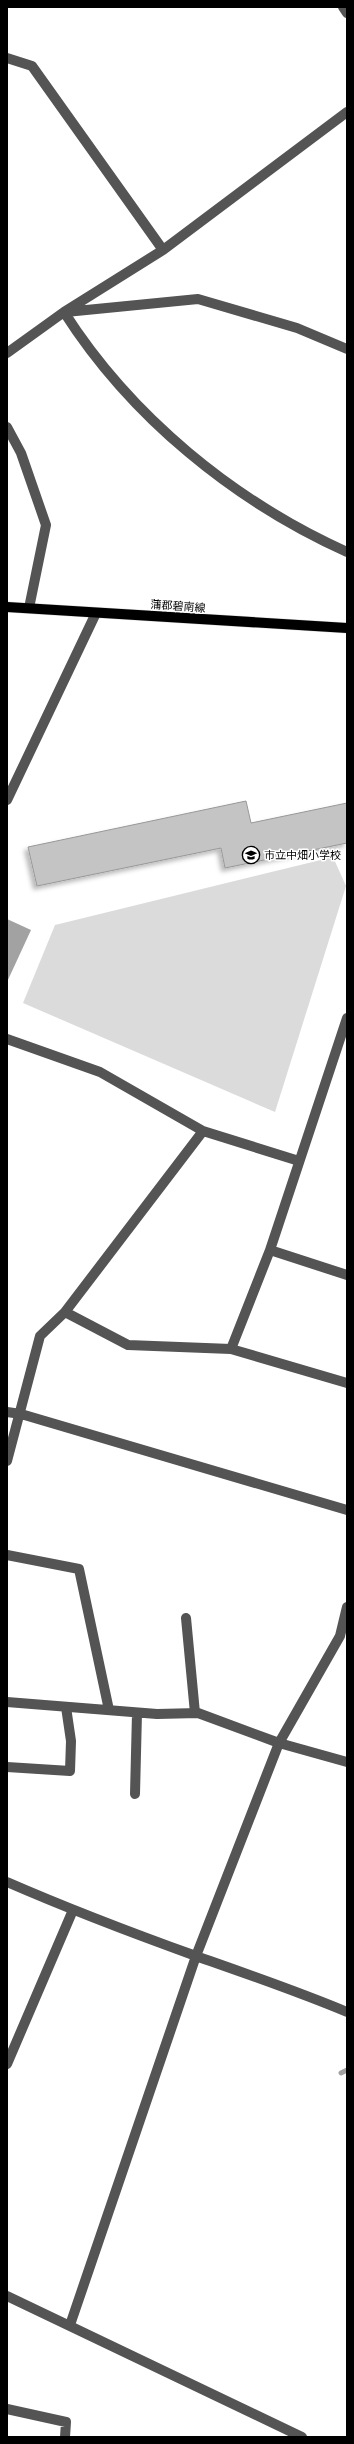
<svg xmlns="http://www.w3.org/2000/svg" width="354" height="2444" viewBox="0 0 354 2444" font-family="'Public Sans','Noto Sans JP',sans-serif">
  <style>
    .green { fill: #dbdbdb }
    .water { fill: #a2a2a2 }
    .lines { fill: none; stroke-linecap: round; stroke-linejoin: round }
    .stream { stroke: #a2a2a2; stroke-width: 5 }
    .building { fill: #c4c4c4; stroke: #989898; filter: url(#shadow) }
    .major-casing { stroke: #dbdbdb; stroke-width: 11 }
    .minor { stroke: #545454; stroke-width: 10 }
    .major { stroke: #000; stroke-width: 10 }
    .labels { text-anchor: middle; stroke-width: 3; stroke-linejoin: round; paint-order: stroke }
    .street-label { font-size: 11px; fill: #000; stroke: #fff }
    .poi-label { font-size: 11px; fill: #000; stroke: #fff; text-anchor: start }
  </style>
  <defs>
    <filter id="shadow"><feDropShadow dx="-3.5" dy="3.5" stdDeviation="2" flood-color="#0004"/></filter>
  </defs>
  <rect width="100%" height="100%" fill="#fff"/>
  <path class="green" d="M333,857L346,886L275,1112L23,1003L55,925Z"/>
  <path class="water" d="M7,919L31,930L7,982Z"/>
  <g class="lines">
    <path class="stream" d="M341,2073L347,2070"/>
  </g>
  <path class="building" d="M246,801L251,823L347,803V843L225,868L221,848L37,886L28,847Z"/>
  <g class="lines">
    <defs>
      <path id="major" d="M7,607L347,628"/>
    </defs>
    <use href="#major" class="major-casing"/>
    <path class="minor" d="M343,7L347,13
      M7,58L32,66L163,250
      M64,312C131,417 234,501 347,552
      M66,312L198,299L297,328L347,349
      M7,353L64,312L163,250L347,112
      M7,427L21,453L46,525L29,608
      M7,800L96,613
      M7,1039L100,1072L203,1131L299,1161
      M270,1250L347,1275
      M65,1312L128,1345L231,1349L347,1383
      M231,1349L270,1250L347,1018
      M7,1412L21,1414L347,1510
      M7,1461L40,1336L65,1312L203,1131
      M7,1555L79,1569L109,1710
      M186,1618L195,1713
      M7,1702L157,1714L198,1713L279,1743L347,1762
      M7,1767L70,1771L71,1741L66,1707
      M135,1794L137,1713
      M7,1882C69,1909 132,1933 196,1956C247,1974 297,1991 347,2012
      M7,2064L73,1910
      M7,2296L302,2437
      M70,2325L196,1956L279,1743L340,1636L347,1607
      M7,2409L66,2422L65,2437"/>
    <use href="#major" class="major"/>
  </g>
  <defs>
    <symbol id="school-ring" viewBox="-11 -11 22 22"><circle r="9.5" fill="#fff" stroke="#000" stroke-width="1.5"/><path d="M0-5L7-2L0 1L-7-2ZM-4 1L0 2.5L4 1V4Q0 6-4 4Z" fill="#000"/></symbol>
  </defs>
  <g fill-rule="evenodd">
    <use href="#school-ring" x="241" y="845" width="20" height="20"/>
  </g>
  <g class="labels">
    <g class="street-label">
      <text transform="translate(178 606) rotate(4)" y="4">蒲郡碧南線</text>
    </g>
    <g class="poi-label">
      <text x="264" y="859">市立中畑小学校</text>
    </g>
  </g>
  <rect width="354" height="2444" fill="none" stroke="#000000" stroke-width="16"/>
</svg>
